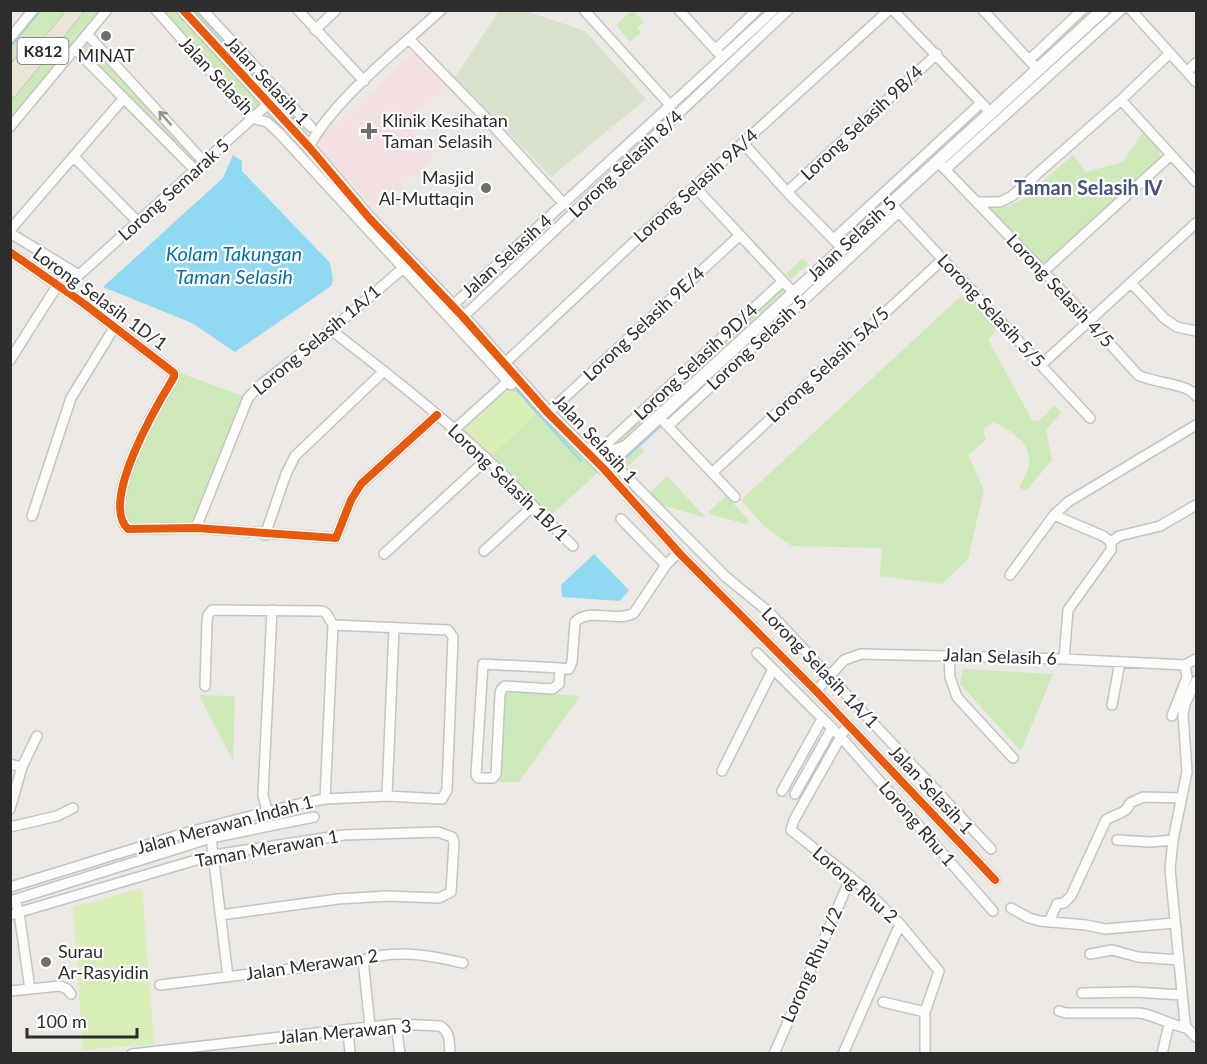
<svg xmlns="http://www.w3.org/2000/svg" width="1207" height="1064" viewBox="0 0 1207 1064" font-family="Lato,sans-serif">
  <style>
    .medical { fill: #f2e1e0 }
    .green { fill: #cde9b9 }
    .cemetery { fill: #d8e1c9 }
    .pitch { fill: #d9eeb6 }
    .water { fill: #90d9f3 }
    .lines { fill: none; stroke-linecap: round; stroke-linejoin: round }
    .stream { stroke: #90d9f3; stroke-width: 2 }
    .street-casing { stroke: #c5c4c4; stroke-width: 12 }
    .secondary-casing { stroke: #c5c4c4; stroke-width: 15 }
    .primary-casing { stroke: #c6c5c3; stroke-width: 16 }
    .street { stroke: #fcfcfb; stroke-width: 9 }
    .secondary { stroke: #fcfcfb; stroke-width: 12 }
    .primary { stroke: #e9e4d4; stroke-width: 14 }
    .cycleway-casing { stroke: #fff; stroke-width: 11 }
    .cycleway { stroke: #e8590c; stroke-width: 8 }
    .oneway { stroke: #949494 }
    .poi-dot { fill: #706e6d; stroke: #fff; stroke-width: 2 }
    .labels { text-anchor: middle; stroke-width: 4.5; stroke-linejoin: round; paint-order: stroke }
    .shield { fill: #fff; stroke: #6c6c6c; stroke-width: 1.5 }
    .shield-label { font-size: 16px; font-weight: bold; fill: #2d2d2d }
    .poi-label { font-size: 18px; fill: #2d2d2d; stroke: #fff; text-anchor: start }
    .street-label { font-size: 18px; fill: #2d2d2d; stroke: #fff }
    .neighbourhood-label { font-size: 20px; font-weight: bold; fill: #485283; stroke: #fff }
    .water-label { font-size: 20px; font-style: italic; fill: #0171ad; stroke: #fff }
  </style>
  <rect width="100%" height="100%" fill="#ece8e3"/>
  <path class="medical" d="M416,51L447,87L405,124L434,157L376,209L319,147L320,138Z"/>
  <path class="green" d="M632,10L644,22L637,28L641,32L630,42L616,25Z
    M33,11H65L11,76V38Z
    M76,11H107L88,35L204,162L195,170L76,50L11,127V92Z
    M156,11H203L311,127L298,135L411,262L279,133L252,118Z
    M1082,11H1121L946,169L938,161L891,202L899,212L665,429L661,425L640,446L644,451L627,467L626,459L620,463L610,461L546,520L487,459L536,414L511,385L518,378L583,448L609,442L783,281L794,293L842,248L835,238L981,103L990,112L1038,70L1029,60Z
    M1143,132L1159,147L1160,159L1042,265L988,206H1009L1022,200L1073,155L1086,172L1123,162Z
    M803,258L808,264L791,279L786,274Z
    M960,297H969L997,328L988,340L1032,420L1039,421L1055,405L1061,413L1046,430L1052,460L1026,491L1019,487C1022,482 1026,475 1028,469C1035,445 1011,430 993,422L983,429L986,440L968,455L984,490L968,559L942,584L880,576L882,548L792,546L764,526L741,500Z
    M172,370L248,398L196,528L123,524L124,484L174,377Z
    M667,476L706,518L662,505L650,492Z
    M726,496L748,519V523L745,524L710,514L708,512Z
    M963,669L1053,674L1021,751L960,684Z
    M508,691L580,696L519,782H499L504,695Z
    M199,695L235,696L233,761Z"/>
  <path class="cemetery" d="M499,11H526L585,31L646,99L551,177L455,77Z"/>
  <path class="pitch" d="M507,382L536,414L487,459L454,430Z
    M142,888L154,1044L83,1050L73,907Z"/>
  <path class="water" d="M233,155L242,161V171L330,263L333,280L331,286L235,352L192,323L103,287L223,178Z
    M594,554L629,590L620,601L562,597L561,585Z"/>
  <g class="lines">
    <path class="stream" d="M196,10L301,126
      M10,47L41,10
      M513,386L581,461
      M649,411L777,293
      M620,463L662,425"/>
    <defs>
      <path id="street" d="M156,10L252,118L267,122L279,133L511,385L518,378
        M203,10L311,127
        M298,10L364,81
        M584,10L670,105
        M679,10L722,57
        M893,10L991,113
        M983,10L1038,70
        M1131,10L1196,82
        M315,30L336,10
        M88,35L204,162
        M10,38L33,10
        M409,39L484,116L564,204
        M76,50L195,170
        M715,50L757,10
        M1029,60L1082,10
        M1187,72L1196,63
        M1121,100L1196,182
        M10,127L107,10
        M744,144L787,192L842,248
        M309,147C333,100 401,47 441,10
        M75,158L138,222
        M937,161L1066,295L1138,375C1153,383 1188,383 1196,396
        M946,169L1121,10
        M695,187L794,293
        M787,192L937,54
        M978,202H1000L1012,196L1121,100L1170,53
        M896,209L1090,418
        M10,230L124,98
        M10,233L79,275L268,104
        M835,238L981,103
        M10,252L83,303L174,373V377C158,403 99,502 128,529L196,528L336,538L351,500L361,484L437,415
        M1044,271L1171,155
        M1131,283L1165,319L1177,327L1196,331
        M452,306L774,10
        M463,317L788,10
        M331,330C384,371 437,412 486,458C516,486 543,518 573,546
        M10,360L57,286
        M505,363L634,242L889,10
        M1041,365L1196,223
        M548,413L740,235
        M665,423L735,497
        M668,426L899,212
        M454,430L507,382
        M583,448L605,452L625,446
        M605,452L609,442L783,281
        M611,461L726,577L771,614L991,849
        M603,468L682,556L816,691L995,880
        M713,472L943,259
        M1054,515L1068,502L1196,425
        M32,516L71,398L114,328
        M621,519L666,565
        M196,528L248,398L259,386L331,330L408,264
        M265,535L286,474L295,456L384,371
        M1111,542L1119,536L1160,526L1196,505
        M484,551L532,507
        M384,554L487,459
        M1010,575L1054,515L1103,536L1111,542V550L1068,610L1064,659
        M757,653L841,737L993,911
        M949,656L950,677L957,697L1013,758
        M560,668L483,664L476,775L478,778H493L496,774L500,695L501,690L505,686L552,689L559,684L560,668L569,669L572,662L575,622C589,607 617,623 634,613L666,565L679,552
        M1196,681L1185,704L1183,714L1187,772L1173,840L1170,869L1185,1023L1187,1028L1196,1037
        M205,686L207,622L208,615L212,610L322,611L326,613L333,625L325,799
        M816,691L844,660L861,654L1064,659L1185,665L1196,659
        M1112,705L1120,662
        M1172,716L1187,677L1185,665
        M848,724L794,820L791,830L864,888L900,924L939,971L925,1012V1054
        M10,764L22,767
        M722,771L773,669
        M782,791L822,719
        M795,794L832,728
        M387,796L394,628
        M10,809L22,767L37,736
        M267,811L263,795L272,610
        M10,827L57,816L73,808
        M211,838L228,977
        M1117,840L1151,842L1173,840
        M10,887L185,833L294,805L325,799L387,796L442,799L447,790L453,637L448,630L333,625
        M15,900L19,913L30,989
        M10,901L211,838L314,817
        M1011,908L1029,918L1040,921L1086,925L1105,929L1175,923
        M10,915L213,855L344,835L438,832L452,837L454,842L451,892L439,898L387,896L338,899L220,915
        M1049,922L1057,904L1064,903L1071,896L1106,820C1115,813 1126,815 1130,803L1143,797L1181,798
        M1090,954L1112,950L1138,957L1179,960
        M363,960L370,1026
        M160,985L363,960C396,949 429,955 463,963
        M10,991L60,986L67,989L71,994
        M1082,993L1134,992L1182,995
        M883,1002L925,1012
        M1059,1011L1066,1013H1140C1157,1016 1170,1025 1187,1028
        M396,1024L400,1054
        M348,1029L350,1054
        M132,1054L396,1024L440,1026C451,1032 449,1043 450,1054
        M774,1054L851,877
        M843,1054L900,924
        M1162,1054L1169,1024"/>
      <path id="secondary" d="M183,10L309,147L370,219L463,317L548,413L603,468L1103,10"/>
      <path id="primary" d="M10,76L26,57
        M10,91L76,10"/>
    </defs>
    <use href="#street" class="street-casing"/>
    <use href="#secondary" class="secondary-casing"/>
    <use href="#primary" class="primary-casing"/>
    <use href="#street" class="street"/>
    <use href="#secondary" class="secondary"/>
    <use href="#primary" class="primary"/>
    <defs>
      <path id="cycleway" d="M183,10L309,147L370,219L463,317L548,413L603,468L682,556L816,691L995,880
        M10,252L83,303L174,373V377C158,403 99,502 128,529L196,528L336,538L351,500L361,484L437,415"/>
    </defs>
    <use href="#cycleway" class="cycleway-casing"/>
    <use href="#cycleway" class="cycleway"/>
  </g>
  <defs><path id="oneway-shaft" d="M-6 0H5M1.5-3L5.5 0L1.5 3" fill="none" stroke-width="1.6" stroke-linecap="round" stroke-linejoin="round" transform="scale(1.5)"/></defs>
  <use class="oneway" href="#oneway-shaft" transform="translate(165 118) rotate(-132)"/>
  <g class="poi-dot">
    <circle cx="106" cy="36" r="6"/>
    <path d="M366 122h6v6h6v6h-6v6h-6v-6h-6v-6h6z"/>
    <circle cx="486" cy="188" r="6"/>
    <circle cx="46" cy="962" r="6"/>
  </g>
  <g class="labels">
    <rect class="shield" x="17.5" y="38" width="51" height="26" rx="4.5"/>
    <g class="shield-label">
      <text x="43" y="57">K812</text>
    </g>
    <g class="poi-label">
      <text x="106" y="62" text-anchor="middle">MINAT</text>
      <text x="382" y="127">Klinik Kesihatan<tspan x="382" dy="21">Taman Selasih</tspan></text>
      <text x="474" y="184" text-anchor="end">Masjid<tspan x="474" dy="21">Al-Muttaqin</tspan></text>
      <text x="58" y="958">Surau<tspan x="58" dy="21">Ar-Rasyidin</tspan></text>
    </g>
    <g class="street-label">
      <text transform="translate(216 76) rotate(47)" y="6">Jalan Selasih</text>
      <text transform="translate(267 81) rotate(47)" y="6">Jalan Selasih 1</text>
      <text transform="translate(862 123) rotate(-43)" y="6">Lorong Selasih 9B/4</text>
      <text transform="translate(626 164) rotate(-43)" y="6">Lorong Selasih 8/4</text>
      <text transform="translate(696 186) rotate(-42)" y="6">Lorong Selasih 9A/4</text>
      <text transform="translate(174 190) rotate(-42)" y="6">Lorong Semarak 5</text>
      <text transform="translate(852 239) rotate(-43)" y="6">Jalan Selasih 5</text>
      <text transform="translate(507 256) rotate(-42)" y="6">Jalan Selasih 4</text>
      <text transform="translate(1060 291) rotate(47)" y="6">Lorong Selasih 4/5</text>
      <text transform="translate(100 299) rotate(36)" y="6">Lorong Selasih 1D/1</text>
      <text transform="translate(991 311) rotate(47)" y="6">Lorong Selasih 5/5</text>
      <text transform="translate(644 324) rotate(-43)" y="6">Lorong Selasih 9E/4</text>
      <text transform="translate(317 340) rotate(-40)" y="6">Lorong Selasih 1A/1</text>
      <text transform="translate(757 343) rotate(-43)" y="6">Lorong Selasih 5</text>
      <text transform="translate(696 362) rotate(-43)" y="6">Lorong Selasih 9D/4</text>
      <text transform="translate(828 365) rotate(-43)" y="6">Lorong Selasih 5A/5</text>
      <text transform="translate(595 439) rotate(47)" y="6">Jalan Selasih 1</text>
      <text transform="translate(508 483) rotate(44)" y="6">Lorong Selasih 1B/1</text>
      <text transform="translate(1000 657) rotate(2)" y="6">Jalan Selasih 6</text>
      <text transform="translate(820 668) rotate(46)" y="6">Lorong Selasih 1A/1</text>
      <text transform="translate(931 790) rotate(47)" y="6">Jalan Selasih 1</text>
      <text transform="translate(917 824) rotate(49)" y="6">Lorong Rhu 1</text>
      <text transform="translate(225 825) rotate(-15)" y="6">Jalan Merawan Indah 1</text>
      <text transform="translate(267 849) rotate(-10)" y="6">Taman Merawan 1</text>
      <text transform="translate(855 885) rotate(41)" y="6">Lorong Rhu 2</text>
      <text transform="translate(312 965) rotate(-8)" y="6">Jalan Merawan 2</text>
      <text transform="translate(812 965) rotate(-66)" y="6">Lorong Rhu 1/2</text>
      <text transform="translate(345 1032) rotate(-5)" y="6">Jalan Merawan 3</text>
    </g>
    <g class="neighbourhood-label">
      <text x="1088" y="195">Taman Selasih Ⅳ</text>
    </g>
    <g class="water-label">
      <text x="234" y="261">Kolam Takungan<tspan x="234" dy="23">Taman Selasih</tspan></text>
    </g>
  </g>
  <rect width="1207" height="1064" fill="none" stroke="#2d2d2d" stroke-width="24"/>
  <path d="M27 1028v9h110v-9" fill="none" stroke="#2d2d2d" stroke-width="3"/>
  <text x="36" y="1028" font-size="18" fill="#2d2d2d" stroke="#ffffff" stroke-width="4.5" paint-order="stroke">100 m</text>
</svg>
